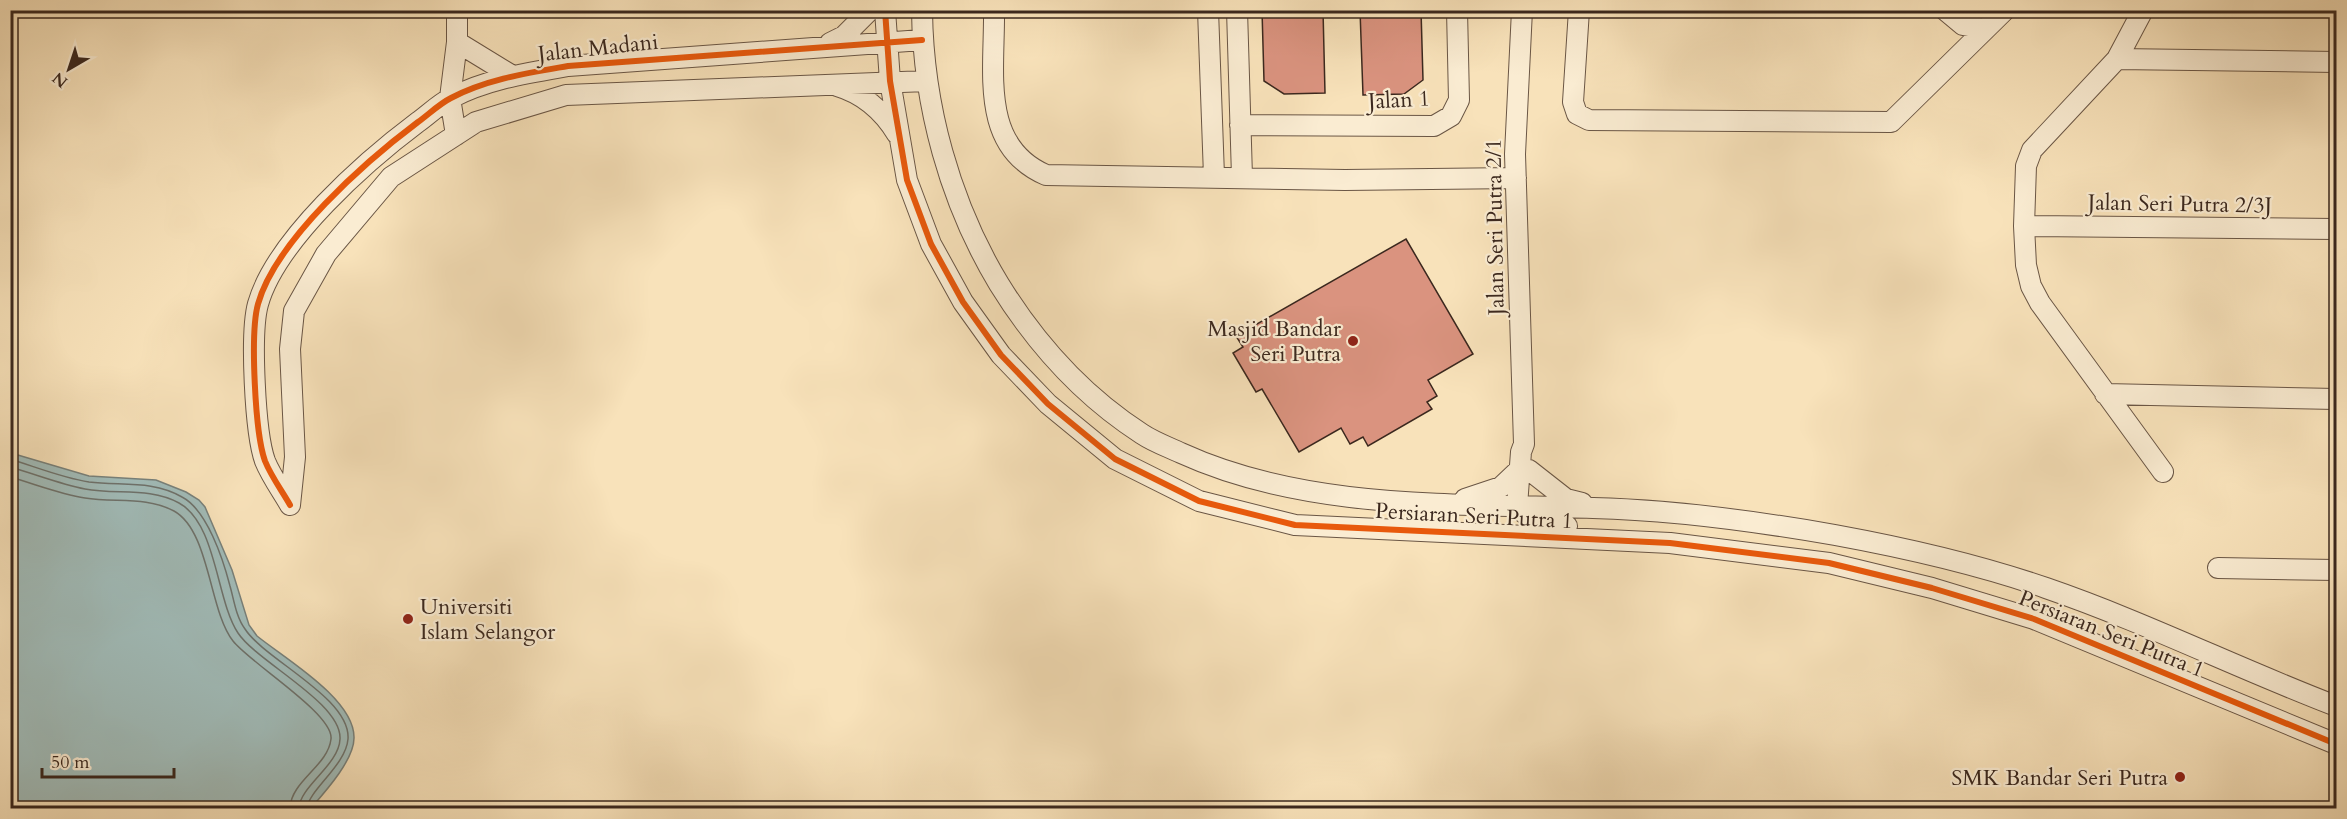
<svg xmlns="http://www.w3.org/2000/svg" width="2347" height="819" viewBox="0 0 2347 819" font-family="Cardo,serif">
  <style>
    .water { fill: #a1bcb9; stroke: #78817b; stroke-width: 1.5 }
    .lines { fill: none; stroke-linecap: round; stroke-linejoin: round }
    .shore { stroke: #6e726c; stroke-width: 1.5 }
    .building { fill: #da937f; stroke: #3b281e; stroke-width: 1.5 }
    .minor-casing { stroke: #6a5645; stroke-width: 22 }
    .minor { stroke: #faecd2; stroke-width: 20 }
    .cycleway-casing { stroke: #faecd2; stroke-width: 10 }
    .cycleway { stroke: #e8590c; stroke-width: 6 }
    .poi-dot { fill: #8f2418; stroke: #faecd2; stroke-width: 2 }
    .labels { text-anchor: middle; stroke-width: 4.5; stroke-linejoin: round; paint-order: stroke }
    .street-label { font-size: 22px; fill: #3b281e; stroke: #faecd2 }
    .poi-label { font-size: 22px; fill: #3b281e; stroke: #faecd2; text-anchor: end }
  </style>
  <rect width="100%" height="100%" fill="#f8e2ba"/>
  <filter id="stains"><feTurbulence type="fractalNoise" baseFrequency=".00333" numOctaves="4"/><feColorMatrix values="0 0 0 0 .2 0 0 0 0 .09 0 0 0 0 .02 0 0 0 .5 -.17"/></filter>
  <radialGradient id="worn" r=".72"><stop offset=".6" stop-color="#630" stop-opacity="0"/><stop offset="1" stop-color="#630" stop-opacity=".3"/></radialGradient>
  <path class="water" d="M11,453L89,476L156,480L186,492L199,500L205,507L232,570L249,625L257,636C284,658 355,699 354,738C354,760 325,792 311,808H11Z"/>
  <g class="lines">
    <path class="shore" d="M10,459C36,467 63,478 89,482C121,486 153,480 182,497C207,510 223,559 230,586C234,600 236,617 245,629C265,660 351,698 348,739C346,765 309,790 307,808
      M10,467C35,474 60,484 85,489C117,495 149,487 179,503C217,524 216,600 238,633C257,662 342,703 340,739C339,765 300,786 299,808
      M10,477C35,484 60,494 85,498C115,503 146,496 174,511C210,531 209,611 233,641C250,663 334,714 331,739C328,766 291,781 290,808"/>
  </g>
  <path class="building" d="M1262,10H1323L1325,93L1284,94L1264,81Z
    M1360,10H1421L1423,80L1404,94L1363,95Z
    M1406,239L1473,354L1428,380L1437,396L1427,402L1432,409L1368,446L1363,437L1350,444L1341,428L1299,452L1262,389L1256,392L1233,353L1243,347L1236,336Z"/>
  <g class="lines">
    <defs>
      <path id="minor" d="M885,10L890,81L907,180L931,244L963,302L1001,355L1048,404L1115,459L1199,501L1295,525L1670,543L1829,563L1932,588L2034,619L2336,744
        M922,10C923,105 950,203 999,284C1036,344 1083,396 1142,434C1154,442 1168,447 1181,453C1308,511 1456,503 1593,508C1674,510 1755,521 1835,535C1906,548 1977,564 2046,588C2145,622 2239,669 2336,706
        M994,10C995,71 979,146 1046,175L1345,180L1516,178
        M1208,10L1214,176
        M1237,10L1242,177
        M1522,10L1515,154L1524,444L1521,452L1517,506C1530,522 1547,524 1567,526
        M1579,10L1573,102L1577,114L1589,120L1891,122L2005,10
        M1945,10L1963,25L1985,29
        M2143,10L2117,59L2032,150L2026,166L2024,226L2026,265L2031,286L2040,303L2163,472
        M457,42L511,75
        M830,43L844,36L870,10
        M2117,59L2336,62
        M837,86C864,94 883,111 897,134
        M1240,125L1434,126L1451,116L1459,100L1457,10
        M456,135L450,98L457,42V10
        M2024,226L2336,229
        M2105,394L2336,399
        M1529,470L1566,499L1582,503
        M1465,499L1501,487L1520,469
        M290,505C282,491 271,476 265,461C255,433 250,333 258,304C276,240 366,161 418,122C428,115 439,104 451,98C487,79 528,73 568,66L922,40
        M290,505L295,457L290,349L294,311L326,254L391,177L476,122L566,95L927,81
        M2218,568L2336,570"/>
    </defs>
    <use href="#minor" class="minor-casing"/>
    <use href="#minor" class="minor"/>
    <defs>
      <path id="cycleway" d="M885,10L890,81L907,180L931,244L963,302L1001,355L1048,404L1115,459L1199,501L1295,525L1670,543L1829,563L1932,588L2034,619L2336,744
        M290,505C282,491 271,476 265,461C255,433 250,333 258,304C276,240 366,161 418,122C428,115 439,104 451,98C487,79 528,73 568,66L922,40"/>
    </defs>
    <use href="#cycleway" class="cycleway-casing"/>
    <use href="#cycleway" class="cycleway"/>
  </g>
  <g class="poi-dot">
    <circle cx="1353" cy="341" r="6"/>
    <circle cx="408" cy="619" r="6"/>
    <circle cx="2180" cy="777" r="6"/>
  </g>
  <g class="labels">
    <g class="street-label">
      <text transform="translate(598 47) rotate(-6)" y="8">Jalan Madani</text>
      <text transform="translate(1399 99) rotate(-3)" y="8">Jalan 1</text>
      <text transform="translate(2180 203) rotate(1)" y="8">Jalan Seri Putra 2/3J</text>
      <text transform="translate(1494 227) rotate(-91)" y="8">Jalan Seri Putra 2/1</text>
      <text transform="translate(1474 515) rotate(3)" y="8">Persiaran Seri Putra 1</text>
      <text transform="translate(2112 633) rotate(22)" y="8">Persiaran Seri Putra 1</text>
    </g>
    <g class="poi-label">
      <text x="1341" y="336">Masjid Bandar<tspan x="1341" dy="25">Seri Putra</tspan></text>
      <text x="420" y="614" text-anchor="start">Universiti<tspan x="420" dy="25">Islam Selangor</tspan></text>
      <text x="2168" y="785">SMK Bandar Seri Putra</text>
    </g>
  </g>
  <rect width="2347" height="819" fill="none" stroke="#f8e2ba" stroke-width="36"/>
  <rect x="12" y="12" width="2323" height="795" fill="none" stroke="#3b281e" stroke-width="3"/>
  <rect x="18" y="18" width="2311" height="783" fill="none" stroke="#3b281e" stroke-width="1.5"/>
  <g transform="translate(69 69) rotate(219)" stroke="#faecd2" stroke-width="4.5" paint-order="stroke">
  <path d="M0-4.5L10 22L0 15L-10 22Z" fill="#3b281e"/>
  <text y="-9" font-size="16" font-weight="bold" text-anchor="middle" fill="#3b281e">N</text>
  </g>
  <path d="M42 768v9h132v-9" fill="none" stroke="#3b281e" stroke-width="3"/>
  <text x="51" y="768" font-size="18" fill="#3b281e" stroke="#faecd2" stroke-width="4.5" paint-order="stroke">50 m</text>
  <rect width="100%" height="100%" filter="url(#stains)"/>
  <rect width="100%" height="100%" fill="url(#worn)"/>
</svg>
